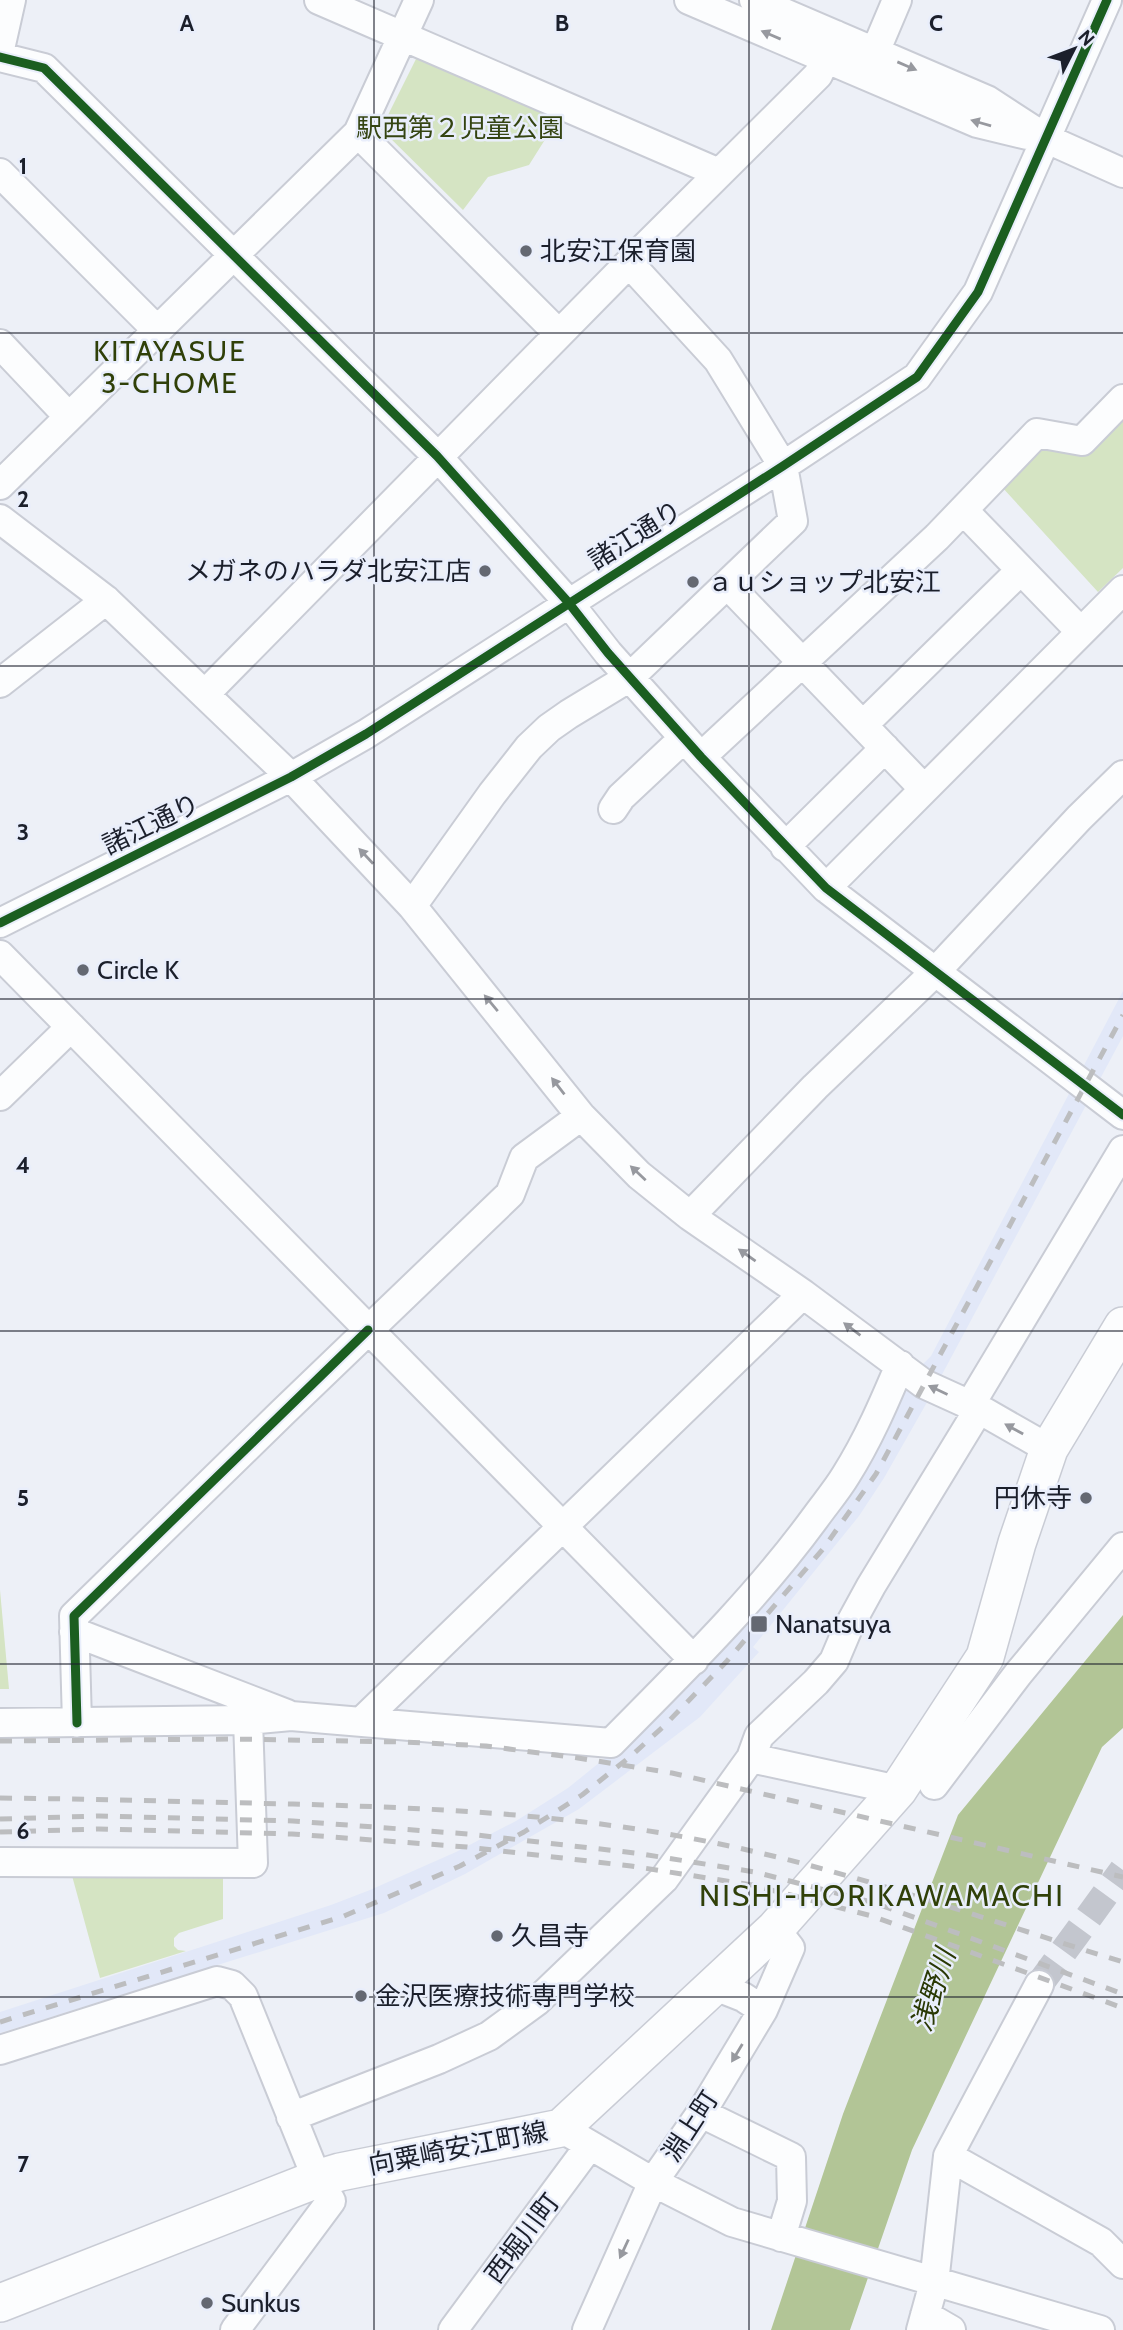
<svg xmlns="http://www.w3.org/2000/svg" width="1123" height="2330" viewBox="0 0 1123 2330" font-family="Cabin,'Noto Sans JP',sans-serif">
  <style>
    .built { fill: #e2e8f8 }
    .green { fill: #d5e4c3 }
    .water { fill: #b2c596 }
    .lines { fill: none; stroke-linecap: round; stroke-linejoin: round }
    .minor-tunnel { stroke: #c3c6ce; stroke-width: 28; stroke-dasharray: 28 14; stroke-linecap: butt }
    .minor-casing { stroke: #c9ccd5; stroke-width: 32 }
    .major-casing { stroke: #c9ccd5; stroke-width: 40 }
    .minor { stroke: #fcfdfe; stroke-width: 28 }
    .major { stroke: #fcfdfe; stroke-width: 37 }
    .rail { stroke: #bcbdbf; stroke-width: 5; stroke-dasharray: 12 12; stroke-linecap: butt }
    .cycleway-casing { stroke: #e9eefb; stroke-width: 13 }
    .cycleway { stroke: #1b5e20; stroke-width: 9 }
    .oneway { fill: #97999f }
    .grid { fill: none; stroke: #1b1f2b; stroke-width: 2; stroke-opacity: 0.55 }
    .poi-dot { fill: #646872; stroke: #e9eefb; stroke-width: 2.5 }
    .labels { text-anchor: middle; stroke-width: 5; stroke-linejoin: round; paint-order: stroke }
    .park-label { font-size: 26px; fill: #344411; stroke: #e9eefb }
    .poi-label { font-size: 26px; fill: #1b1f2b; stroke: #e9eefb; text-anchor: start }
    .street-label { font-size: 26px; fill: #1b1f2b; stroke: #e9eefb }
    .neighbourhood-label { font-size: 28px; letter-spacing: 2px; fill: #304009; stroke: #e9eefb }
    .water-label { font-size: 28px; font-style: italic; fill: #2a3904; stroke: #e9eefb }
    .quarter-label { font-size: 30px; letter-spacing: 2px; fill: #304009; stroke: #e9eefb }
    .grid-label { font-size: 23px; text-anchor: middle; font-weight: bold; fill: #1b1f2b; stroke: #e9eefb; stroke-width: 5; stroke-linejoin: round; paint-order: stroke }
  </style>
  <rect width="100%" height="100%" fill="#edf0f7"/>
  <path class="built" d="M1123,991V1036L930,1397L884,1478L859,1516L753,1647L759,1652L700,1717L579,1809L465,1874L384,1913L0,2033V2012L331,1905L370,1890L456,1852L516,1821L568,1788L615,1750L893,1404L918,1369L931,1356Z"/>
  <path class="green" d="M420,51L563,111L529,165L488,177L463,210L381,129Z
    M1123,408V568L1098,592L1001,486L1045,443Z
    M0,1590L9,1689H0Z
    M71,1872L223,1875V1919L179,1933L174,1938V1946L178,1950L186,1951L100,1978Z"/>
  <path class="water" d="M1123,1615V1728L1102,1747L912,2150L850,2330H771L843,2114L958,1815Z"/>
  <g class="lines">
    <path class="minor-tunnel" d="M1039,1985L1123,1870"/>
    <defs>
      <path id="minor" d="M319,0L719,173
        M689,0L977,123L1027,135
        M754,0L987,100L1047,139L1123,173
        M0,49L11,0
        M875,52L897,0
        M0,57L44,68L437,456L568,602L608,653L701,757L826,888L1123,1115
        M358,133L559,334
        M0,173L157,330
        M0,344L69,417
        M0,485L358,133L419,0
        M963,510L1081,632
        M0,519L106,600L291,777L412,906L581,1116L639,1175L690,1216L803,1294L924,1384L979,1409L1049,1449
        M727,584L924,789
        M0,683L106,600
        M205,694L629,263L818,75L836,35
        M863,725L1021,570
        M701,757L937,537L1037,433L1082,441L1123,399
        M613,809L621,797L684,738
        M785,847L885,748
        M826,888L1123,590
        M412,906L492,794L529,747L549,728L569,714L630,677L793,521L783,466L718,360L629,263
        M0,923L291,777L366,734L783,466L917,377L978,292L1107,0
        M0,955L694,1660
        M0,1096L71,1027
        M690,1216L815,1087L936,971L1079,818L1123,775
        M970,1405L1123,1150
        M74,1632L287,1714
        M363,1720L803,1294
        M0,1723L248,1720L291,1716L611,1743C682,1671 755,1600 815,1518C825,1504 837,1490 846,1475C868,1440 884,1403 900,1365
        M77,1723L74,1616L282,1413L510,1194L524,1158L581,1116
        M751,1758L898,1790
        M934,1785L1018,1674L1123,1547
        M0,1862L253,1863L248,1720
        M715,1986L743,1997L763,2010
        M0,2050L217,1981L232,1985L243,1996L317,2179L331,2201L235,2330
        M701,2113L791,2157L792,2201L781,2237
        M291,2117L439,2059L489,2036L537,2001L664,1879L751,1758L759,1736L816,1682L834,1661L848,1628L871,1586L979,1409
        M561,2128L653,2182L732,2222L1100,2330
        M948,2156L1101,2242L1123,2264
        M925,2315L951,2330
        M453,2330L590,2145
        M587,2330L653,2182L701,2113L763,2010L790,1948L775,1929
        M921,2330L934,2283L948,2156L1039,1985"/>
      <path id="major" d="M0,2303L317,2179L340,2172L561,2128L775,1929L898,1790L985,1657L1017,1543L1049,1449L1123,1326"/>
    </defs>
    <use href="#minor" class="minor-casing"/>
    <use href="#major" class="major-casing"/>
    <use href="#minor" class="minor"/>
    <use href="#major" class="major"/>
    <path class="rail" d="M0,1741L232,1739L404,1742L486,1746L578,1758L672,1773L1123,1877
      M0,1798C98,1799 195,1802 293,1804C432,1808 573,1814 710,1842C850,1870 986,1920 1123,1962
      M0,1819L99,1816L293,1821L468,1834L635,1853L755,1872L875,1903L1123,1994
      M0,1832L99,1829L292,1834L467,1847L631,1866L752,1885L872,1916L1123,2008
      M0,2022L344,1916L460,1866L524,1832L582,1795L631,1756L664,1726L727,1661L823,1549L876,1474L1123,1015"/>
    <defs>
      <path id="cycleway" d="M0,57L44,68L437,456L568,602L608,653L701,757L826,888L1123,1115
        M0,923L291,777L366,734L783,466L917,377L978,292L1107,0
        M77,1723L74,1616L368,1330"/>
    </defs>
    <use href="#cycleway" class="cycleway-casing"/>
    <use href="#cycleway" class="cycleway"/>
  </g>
  <defs><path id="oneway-solid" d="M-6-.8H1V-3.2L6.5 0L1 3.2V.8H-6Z" transform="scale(1.75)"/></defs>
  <g class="oneway">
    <use href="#oneway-solid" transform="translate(771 35) rotate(-157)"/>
    <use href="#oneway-solid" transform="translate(907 66) rotate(23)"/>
    <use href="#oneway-solid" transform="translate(981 123) rotate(-164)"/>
    <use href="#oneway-solid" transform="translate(366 856) rotate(-133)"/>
    <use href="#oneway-solid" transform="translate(491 1003) rotate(-130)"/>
    <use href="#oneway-solid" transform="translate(558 1086) rotate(-128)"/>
    <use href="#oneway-solid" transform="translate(638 1173) rotate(-137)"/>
    <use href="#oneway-solid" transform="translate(747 1255) rotate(-145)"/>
    <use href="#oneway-solid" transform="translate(852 1329) rotate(-143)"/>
    <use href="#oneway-solid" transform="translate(938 1390) rotate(-155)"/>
    <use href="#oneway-solid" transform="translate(1014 1429) rotate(-151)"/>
    <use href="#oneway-solid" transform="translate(737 2053) rotate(121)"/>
    <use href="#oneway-solid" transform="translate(624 2249) rotate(115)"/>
  </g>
  <path class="grid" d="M374,0V2330M749,0V2330M0,333H1123M0,666H1123M0,999H1123M0,1331H1123M0,1664H1123M0,1997H1123"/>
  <g class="poi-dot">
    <circle cx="526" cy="251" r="7"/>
    <circle cx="485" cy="571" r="7"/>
    <circle cx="693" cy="582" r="7"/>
    <circle cx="83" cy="970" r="7"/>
    <circle cx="1086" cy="1498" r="7"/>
    <rect x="750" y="1615" width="18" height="18" rx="3.5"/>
    <circle cx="497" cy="1936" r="7"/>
    <circle cx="361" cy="1996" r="7"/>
    <circle cx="207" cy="2303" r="7"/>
  </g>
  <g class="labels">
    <g class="park-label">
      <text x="460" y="137">駅西第２児童公園</text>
    </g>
    <g class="poi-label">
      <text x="540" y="260">北安江保育園</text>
      <text x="471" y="580" text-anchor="end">メガネのハラダ北安江店</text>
      <text x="707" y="591">ａｕショップ北安江</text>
      <text x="97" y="979">Circle K</text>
      <text x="1072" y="1507" text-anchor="end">円休寺</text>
      <text x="775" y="1633">Nanatsuya</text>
      <text x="511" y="1945">久昌寺</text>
      <text x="375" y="2005">金沢医療技術専門学校</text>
      <text x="221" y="2312">Sunkus</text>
    </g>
    <g class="street-label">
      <text transform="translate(635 535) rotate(-32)" y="9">諸江通り</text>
      <text transform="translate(151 824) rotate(-26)" y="9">諸江通り</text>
      <text transform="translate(690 2126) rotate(-57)" y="9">淵上町</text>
      <text transform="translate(458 2148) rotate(-11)" y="9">向粟崎安江町線</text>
      <text transform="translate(522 2238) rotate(-53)" y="9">西堀川町</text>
    </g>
    <g class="neighbourhood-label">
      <text x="170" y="361">KITAYASUE<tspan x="170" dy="32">3-CHOME</tspan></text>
    </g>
    <g class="water-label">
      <text transform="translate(933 1990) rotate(-72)" y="10">浅野川</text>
    </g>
    <g class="quarter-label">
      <text x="882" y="1906">NISHI-HORIKAWAMACHI</text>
    </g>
  </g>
  <g class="grid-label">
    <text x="187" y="31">A</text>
    <text x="562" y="31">B</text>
    <text x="936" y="31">C</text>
    <text x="23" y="174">1</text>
    <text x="23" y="507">2</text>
    <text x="23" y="840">3</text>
    <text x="23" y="1173">4</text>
    <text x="23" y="1506">5</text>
    <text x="23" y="1839">6</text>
    <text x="23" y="2172">7</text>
  </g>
  <g transform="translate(1074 49) rotate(48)" stroke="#e9eefb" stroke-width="5" paint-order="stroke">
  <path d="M0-5L12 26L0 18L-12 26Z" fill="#1b1f2b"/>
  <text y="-10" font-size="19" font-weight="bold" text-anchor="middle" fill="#1b1f2b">N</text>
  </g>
</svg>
